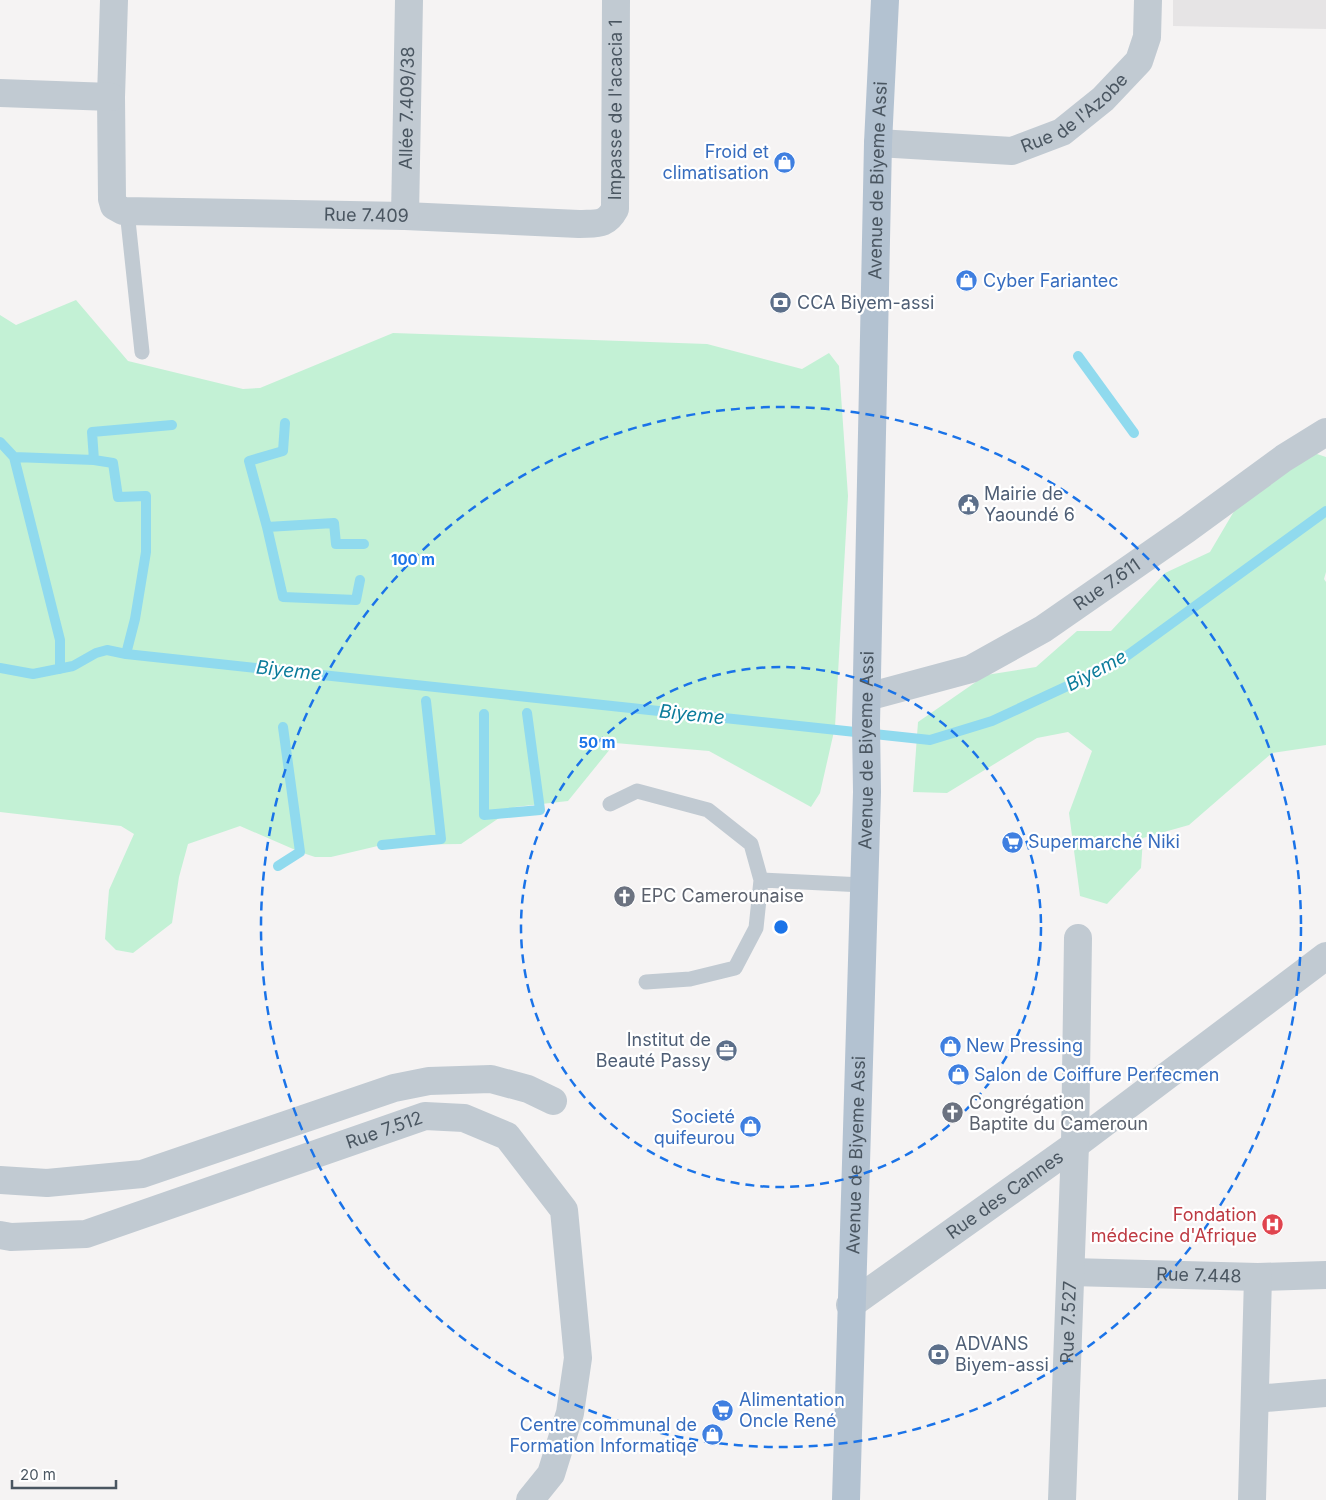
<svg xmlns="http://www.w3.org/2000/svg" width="1326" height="1500" viewBox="0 0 1326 1500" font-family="Inter,sans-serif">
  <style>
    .education { fill: #e6e4e5 }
    .green { fill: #c3f1d5 }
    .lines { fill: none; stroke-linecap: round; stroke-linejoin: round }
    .stream { stroke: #90daee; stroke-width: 10 }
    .service { stroke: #c1cad2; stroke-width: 15 }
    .minor { stroke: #c1cad2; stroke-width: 28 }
    .primary { stroke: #b3c2d1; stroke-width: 28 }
    .ring { fill: none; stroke: #1a73e8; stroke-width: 2.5; stroke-dasharray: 9 6 }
    .labels { text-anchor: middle; stroke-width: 4.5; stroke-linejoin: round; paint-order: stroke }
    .street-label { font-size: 18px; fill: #4a5661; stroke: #fff }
    .shop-label { font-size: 18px; fill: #366cbe; stroke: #fff; text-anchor: start }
    .service-label { font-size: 18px; fill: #4e5e75; stroke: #fff; text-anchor: start }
    .worship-label { font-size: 18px; fill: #5b616d; stroke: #fff; text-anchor: start }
    .health-label { font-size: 18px; fill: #be3a42; stroke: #fff; text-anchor: end }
    .water-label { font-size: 19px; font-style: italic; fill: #0c7c9b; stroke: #fff }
    .centre { fill: #1a73e8; stroke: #fff; stroke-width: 2.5 }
    .ring-label { font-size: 15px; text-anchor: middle; font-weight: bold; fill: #1a73e8; stroke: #fff; stroke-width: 4.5; stroke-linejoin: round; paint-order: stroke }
  </style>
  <rect width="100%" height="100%" fill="#f5f3f3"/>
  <path class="education" d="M1173,0H1326V29L1173,26Z"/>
  <path class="green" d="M76,300L128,361L243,389L260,388L393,333L707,344L802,369L829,353L839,366L848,496L835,727L820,793L811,807L709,751L615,743L568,801L515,807L461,844L382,845L331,857H315L300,852L240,826L188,844L179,877L172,923L133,953L116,950L105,939L109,890L134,834L121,826L0,812V315L16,325Z
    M1314,453L1326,457V572L1324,579L1326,582V745L1272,753L1189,825L1143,838L1141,868L1107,904L1080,896L1069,813L1092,751L1068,732L1037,738L947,793L913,792L918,722L986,675L1036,667L1077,631H1111L1165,573L1210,552L1243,496Z"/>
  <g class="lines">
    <path class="stream" d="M1078,356L1134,433
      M285,423L283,451L249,461L267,527L283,597L356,600L360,580
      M0,442L14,457L60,640V669
      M14,457L94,460L113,463L118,497L146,496V552L135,619L126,654
      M94,460L92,432L172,425
      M267,527L334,523L336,544H364
      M0,668L33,674L73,666L96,653L107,650L126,654L930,740L992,721L1117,663L1326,511
      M484,714V815L540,810L527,713
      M382,845L441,839L426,701
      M278,866L300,852L283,727"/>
    <path class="service" d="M127,211L142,352
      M610,804L637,791L708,810L751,844L761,880L756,928L735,968L690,979L646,982
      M761,880L863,885"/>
    <g class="minor">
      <path id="s1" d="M114,0L111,97L112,199L114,206L123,211L405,216L579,224C597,223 606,226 615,209L616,0"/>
      <path d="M0,93L111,97"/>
      <path id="s2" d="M878,143L1012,151L1062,132L1103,99L1139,61L1147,37L1148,0"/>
      <path id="s3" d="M405,216L409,0"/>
      <path id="s4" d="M867,697L971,669L1043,629L1187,529L1284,458L1326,432"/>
      <path d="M0,1180L47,1183L142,1174L394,1088L429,1081L491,1079L528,1089L553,1101"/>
      <path id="s5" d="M0,1235L11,1237L86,1234L425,1116L464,1118L507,1136L564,1210L578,1358L570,1413L551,1474L530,1500"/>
      <path id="s6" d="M1071,1272L1258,1277L1326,1275"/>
      <path id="s7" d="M850,1305L1075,1145L1326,956"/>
      <path d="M1255,1399L1326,1393"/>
      <path id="s8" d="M1062,1500L1075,1145L1078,938"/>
      <path d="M1252,1500L1258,1277"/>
    </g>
    <path class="primary" id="s9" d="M846,1500L867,792L866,724L878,143L885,0"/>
  </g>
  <g class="ring">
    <circle cx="781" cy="927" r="260"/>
    <circle cx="781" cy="927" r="520"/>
  </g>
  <defs>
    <symbol id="shop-disc" viewBox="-11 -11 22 22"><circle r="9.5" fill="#3f7fe0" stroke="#fff"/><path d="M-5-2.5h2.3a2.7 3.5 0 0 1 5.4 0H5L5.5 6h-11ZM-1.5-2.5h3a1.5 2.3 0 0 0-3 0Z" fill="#fff"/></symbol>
    <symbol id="bank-disc" viewBox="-11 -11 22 22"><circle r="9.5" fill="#5c6f8a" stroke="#fff"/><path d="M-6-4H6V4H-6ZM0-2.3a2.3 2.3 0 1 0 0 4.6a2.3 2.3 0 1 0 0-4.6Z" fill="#fff"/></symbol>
    <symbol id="civic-disc" viewBox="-11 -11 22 22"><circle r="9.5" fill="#5c6f8a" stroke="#fff"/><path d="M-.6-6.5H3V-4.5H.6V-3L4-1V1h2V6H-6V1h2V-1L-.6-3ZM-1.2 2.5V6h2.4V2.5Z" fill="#fff"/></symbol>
    <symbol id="supermarket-disc" viewBox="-11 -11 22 22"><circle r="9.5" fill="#3f7fe0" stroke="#fff"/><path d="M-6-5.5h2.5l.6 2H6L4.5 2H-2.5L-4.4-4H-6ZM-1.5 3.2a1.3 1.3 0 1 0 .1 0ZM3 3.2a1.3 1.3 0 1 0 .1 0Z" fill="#fff"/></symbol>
    <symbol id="church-disc" viewBox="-11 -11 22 22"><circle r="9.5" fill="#6b7280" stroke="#fff"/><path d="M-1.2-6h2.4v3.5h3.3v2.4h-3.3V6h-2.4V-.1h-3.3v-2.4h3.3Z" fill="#fff"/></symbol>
    <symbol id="office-disc" viewBox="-11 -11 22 22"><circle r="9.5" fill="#5c6f8a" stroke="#fff"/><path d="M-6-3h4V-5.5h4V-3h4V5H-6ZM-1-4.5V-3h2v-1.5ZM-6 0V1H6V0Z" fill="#fff"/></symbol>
    <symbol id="hospital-disc" viewBox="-11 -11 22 22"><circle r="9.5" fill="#e0444e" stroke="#fff"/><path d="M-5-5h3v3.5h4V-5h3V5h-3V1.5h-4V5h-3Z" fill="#fff"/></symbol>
  </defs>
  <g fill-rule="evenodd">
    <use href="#shop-disc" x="772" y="150" width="25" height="25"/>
    <use href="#shop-disc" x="954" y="268" width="25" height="25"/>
    <use href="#bank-disc" x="768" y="290" width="25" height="25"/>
    <use href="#civic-disc" x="956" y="492" width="25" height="25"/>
    <use href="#supermarket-disc" x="1000" y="830" width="25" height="25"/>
    <use href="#church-disc" x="612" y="884" width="25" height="25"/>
    <use href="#shop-disc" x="938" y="1034" width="25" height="25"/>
    <use href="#office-disc" x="714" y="1038" width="25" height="25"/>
    <use href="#shop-disc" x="946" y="1062" width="25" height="25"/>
    <use href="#church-disc" x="940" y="1100" width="25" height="25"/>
    <use href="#shop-disc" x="738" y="1114" width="25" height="25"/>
    <use href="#hospital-disc" x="1260" y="1212" width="25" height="25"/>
    <use href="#bank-disc" x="926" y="1342" width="25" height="25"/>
    <use href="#supermarket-disc" x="710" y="1398" width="25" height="25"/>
    <use href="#shop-disc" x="700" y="1422" width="25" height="25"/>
  </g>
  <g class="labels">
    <g class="street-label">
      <text dy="6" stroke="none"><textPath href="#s3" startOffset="108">Allée 7.409/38</textPath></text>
      <text dy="6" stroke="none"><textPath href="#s1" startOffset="814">Impasse de l'acacia 1</textPath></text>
      <text dy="6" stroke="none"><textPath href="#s2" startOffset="208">Rue de l'Azobe</textPath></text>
      <text dy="6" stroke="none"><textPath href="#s9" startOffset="1320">Avenue de Biyeme Assi</textPath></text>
      <text dy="6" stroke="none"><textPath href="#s1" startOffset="460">Rue 7.409</textPath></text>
      <text dy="6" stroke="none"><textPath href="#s4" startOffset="268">Rue 7.611</textPath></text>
      <text dy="6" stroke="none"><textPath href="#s9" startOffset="750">Avenue de Biyeme Assi</textPath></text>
      <text dy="6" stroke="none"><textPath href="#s5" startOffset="402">Rue 7.512</textPath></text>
      <text dy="6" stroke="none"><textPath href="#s9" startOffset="345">Avenue de Biyeme Assi</textPath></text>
      <text dy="6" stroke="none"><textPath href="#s7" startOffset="190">Rue des Cannes</textPath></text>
      <text dy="6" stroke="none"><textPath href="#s6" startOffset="128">Rue 7.448</textPath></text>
      <text dy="6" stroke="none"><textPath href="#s8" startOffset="178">Rue 7.527</textPath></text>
    </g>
    <g class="shop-label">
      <text x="769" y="158" text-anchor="end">Froid et<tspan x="769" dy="21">climatisation</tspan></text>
      <text x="983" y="287">Cyber Fariantec</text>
      <text x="1028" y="848">Supermarché Niki</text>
      <text x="966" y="1052">New Pressing</text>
      <text x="974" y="1081">Salon de Coiffure Perfecmen</text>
      <text x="735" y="1123" text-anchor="end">Societé<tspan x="735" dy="21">quifeurou</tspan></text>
      <text x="739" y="1406">Alimentation<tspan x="739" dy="21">Oncle René</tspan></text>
      <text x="697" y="1431" text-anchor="end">Centre communal de<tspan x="697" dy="21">Formation Informatiqe</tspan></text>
    </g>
    <g class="service-label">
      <text x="797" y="309">CCA Biyem-assi</text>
      <text x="984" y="500">Mairie de<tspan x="984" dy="21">Yaoundé 6</tspan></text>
      <text x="711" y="1046" text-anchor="end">Institut de<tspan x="711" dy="21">Beauté Passy</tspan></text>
      <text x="955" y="1350">ADVANS<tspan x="955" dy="21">Biyem-assi</tspan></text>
    </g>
    <g class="worship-label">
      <text x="641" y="902">EPC Camerounaise</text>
      <text x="969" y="1109">Congrégation<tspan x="969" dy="21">Baptite du Cameroun</tspan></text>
    </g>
    <g class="health-label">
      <text x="1257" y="1221">Fondation<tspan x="1257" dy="21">médecine d'Afrique</tspan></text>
    </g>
    <g class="water-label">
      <text transform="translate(289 670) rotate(6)" y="7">Biyeme</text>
      <text transform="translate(1096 670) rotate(-28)" y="7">Biyeme</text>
      <text transform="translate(692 714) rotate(6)" y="7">Biyeme</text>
    </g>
  </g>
  <circle cx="781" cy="927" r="8" class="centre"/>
  <g class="ring-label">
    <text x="413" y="565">100 m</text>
    <text x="597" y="748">50 m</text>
  </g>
  <path d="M12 1480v8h104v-8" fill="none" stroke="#4a5661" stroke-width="2.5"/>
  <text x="20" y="1480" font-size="15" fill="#4a5661" stroke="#ffffff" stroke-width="4" paint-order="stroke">20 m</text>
</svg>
